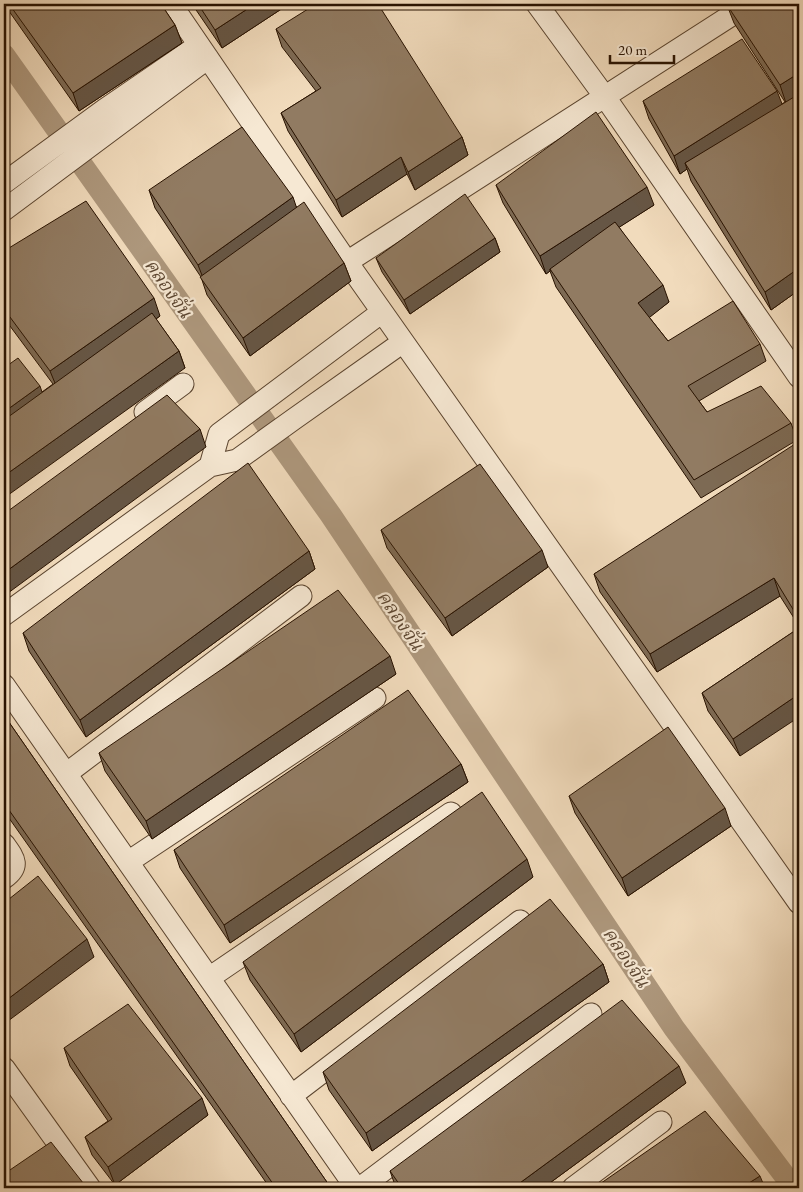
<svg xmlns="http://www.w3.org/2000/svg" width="803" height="1192" viewBox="0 0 803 1192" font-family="'EB Garamond','Noto Serif Thai',serif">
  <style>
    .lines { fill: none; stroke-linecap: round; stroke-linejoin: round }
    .canal { stroke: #ad977c; stroke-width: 22 }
    .street-casing { stroke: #5a442f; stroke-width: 23 }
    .street { stroke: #f6e8d3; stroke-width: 21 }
    .wall { fill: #7d6a54; stroke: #281200 }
    .shaded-wall { fill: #665645; stroke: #281200 }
    .building { fill: #917b62; stroke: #281200 }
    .labels { text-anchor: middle; stroke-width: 4.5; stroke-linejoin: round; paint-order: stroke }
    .water-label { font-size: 19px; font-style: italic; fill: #5d4732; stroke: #f6e8d3 }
  </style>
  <rect width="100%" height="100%" fill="#f1dbbc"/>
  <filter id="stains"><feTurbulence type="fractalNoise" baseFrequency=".004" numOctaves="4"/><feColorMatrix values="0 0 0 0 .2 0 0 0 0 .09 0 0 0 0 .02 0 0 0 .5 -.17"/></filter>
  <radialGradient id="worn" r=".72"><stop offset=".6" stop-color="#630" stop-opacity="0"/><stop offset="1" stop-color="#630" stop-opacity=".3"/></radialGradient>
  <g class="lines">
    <path class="canal" d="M4,55L330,514L674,1028L794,1188"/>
    <defs>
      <path id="street" d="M171,4L347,262L799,903
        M537,4L605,97L799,377
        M4,183L104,110L199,45
        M4,210L208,58
        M347,262L749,4
        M382,312L219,434L210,466L237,460L294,419L403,342
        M145,412L183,384
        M4,615L210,466
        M4,685L356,1188
        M66,774L301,596
        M4,844C14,858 21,866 4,878
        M128,862L375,698
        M209,978L451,813
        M4,1068L90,1188
        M291,1096L520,921
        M360,1188L591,1014
        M573,1188L661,1122"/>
    </defs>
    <use href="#street" class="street-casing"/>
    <use href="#street" class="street"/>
  </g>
  <path class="wall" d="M4,4H161L175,25L182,43L79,111Z
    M192,4H289L222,48Z
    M799,4V290L771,310L691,181L687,169L680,174L649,119L643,101L782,104L785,102L734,23L727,5Z
    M276,29L462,137L468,155L415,190L407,174L342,217L288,131L281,113L316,91L282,47Z
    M496,185L654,205L619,227L669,302L649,317L668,341L760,344L766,361L699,401L707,412L791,423L797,440L701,498L556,287L550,271L546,274L503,203Z
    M149,190L297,207L344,263L351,281L250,356L207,295L201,277L155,208Z
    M495,238L500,252L410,314L382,272L376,258Z
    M4,251L160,316L156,319L179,351L185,368L42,392L53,384L4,318Z
    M799,451V626L780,596L657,672L600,592L594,574Z
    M381,530L548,567L452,636L387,548Z
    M309,551L315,569L86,737L29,651L23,633Z
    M799,628L740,756L708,711L702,693Z
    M396,674L152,839L105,771L99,753Z
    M4,715L331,1188H270L4,811Z
    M461,764L468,782L230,943L180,868L174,850Z
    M569,796L731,826L628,896L575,813Z
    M533,877L301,1052L250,980L243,962Z
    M603,964L609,982L372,1151L329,1090L323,1072Z
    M64,1048L208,1115L115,1185L92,1155L85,1137L108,1121L70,1066Z
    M686,1083L543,1188H396L390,1171Z"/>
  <path class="shaded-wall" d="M255,4H289L222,48L215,30Z
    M701,4H708L702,8Z
    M175,25L182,43L79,111L73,93Z
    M799,73V95L786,103L780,85Z
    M777,91L784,109L685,163L687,169L680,174L674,156Z
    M462,137L468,155L415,190L408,172Z
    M401,157L407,174L342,217L336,200Z
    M647,187L654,205L551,271L550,269V271L546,274L540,256Z
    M293,197L299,215L205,283L198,265Z
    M495,238L500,252L410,314L404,300Z
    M344,263L351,281L250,356L243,338Z
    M799,268V290L771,310L765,292Z
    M663,285L669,302L645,321L638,303Z
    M154,298L160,316L57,388L50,371Z
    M179,351L185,368L4,498V476Z
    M40,386L46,404L4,434V412Z
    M200,429L206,447L4,596V573Z
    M542,550L548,567L452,636L445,618Z
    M309,551L315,569L86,737L80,720Z
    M774,578L780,596L657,672L650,654Z
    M390,656L396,674L152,839L146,821Z
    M799,694V717L740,756L733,739Z
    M461,764L468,782L230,943L224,925Z
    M725,808L731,826L628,896L622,878Z
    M527,859L533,877L301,1052L294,1034Z
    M87,939L94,957L4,1024V1002Z
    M603,964L609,982L372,1151L366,1133Z
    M679,1066L686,1083L543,1188H513Z
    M202,1098L208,1115L115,1185L108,1167Z
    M760,1176L765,1188H741Z"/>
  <path class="building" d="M9,4H161L175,25L73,93Z
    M198,4H255L215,30Z
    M316,4H378L462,137L408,172L401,157L336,200L281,113L321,88L276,29Z
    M729,4H799V73L780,85L727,5Z
    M742,39L777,91L674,156L643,101Z
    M799,94V268L765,292L685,163Z
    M596,112L647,187L540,256L496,185Z
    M242,127L293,197L198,265L149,190Z
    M465,194L495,238L404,300L376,258Z
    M86,201L154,298L50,371L4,309V251Z
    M304,202L344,263L243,338L200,277Z
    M615,222L663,285L638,303L668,341L733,301L760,344L688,386L707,412L761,386L791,423L694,480L550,269Z
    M152,313L179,351L4,476V420Z
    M18,358L40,386L4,412V368Z
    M167,395L200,429L4,573V514Z
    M795,444L799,451V619L774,578L650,654L594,574Z
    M248,463L309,551L80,720L23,633Z
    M480,464L542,550L445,618L381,530Z
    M338,590L390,656L146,821L99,753Z
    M799,628V694L733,739L702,693Z
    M408,690L461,764L224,925L174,850Z
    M4,715L331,1188H276L4,803Z
    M668,727L725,808L622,878L569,796Z
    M482,792L527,859L294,1034L243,962Z
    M38,876L87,939L4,1002V903Z
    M550,899L603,964L366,1133L323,1072Z
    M622,1000L679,1066L513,1188H402L390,1171Z
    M128,1004L202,1098L108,1167L85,1137L112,1119L64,1048Z
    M705,1111L760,1176L741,1188H594Z
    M51,1142L87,1188H4V1174Z"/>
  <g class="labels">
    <g class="water-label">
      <text transform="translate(169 288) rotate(55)" y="7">คลองจั่น</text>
      <text transform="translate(401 620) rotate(56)" y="7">คลองจั่น</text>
      <text transform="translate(627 957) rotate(56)" y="7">คลองจั่น</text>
    </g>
  </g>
  <rect width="803" height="1192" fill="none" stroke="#f1dbbc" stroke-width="20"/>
  <rect x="5" y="5" width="793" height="1182" fill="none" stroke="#281200" stroke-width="2.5"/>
  <rect x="10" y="10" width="783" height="1172" fill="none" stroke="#281200"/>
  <path d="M610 55v8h64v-8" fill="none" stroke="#281200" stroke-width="2.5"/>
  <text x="618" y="55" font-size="15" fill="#281200" stroke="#f6e8d3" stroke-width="4" paint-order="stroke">20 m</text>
  <rect width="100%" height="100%" filter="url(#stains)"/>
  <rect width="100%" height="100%" fill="url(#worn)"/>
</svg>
